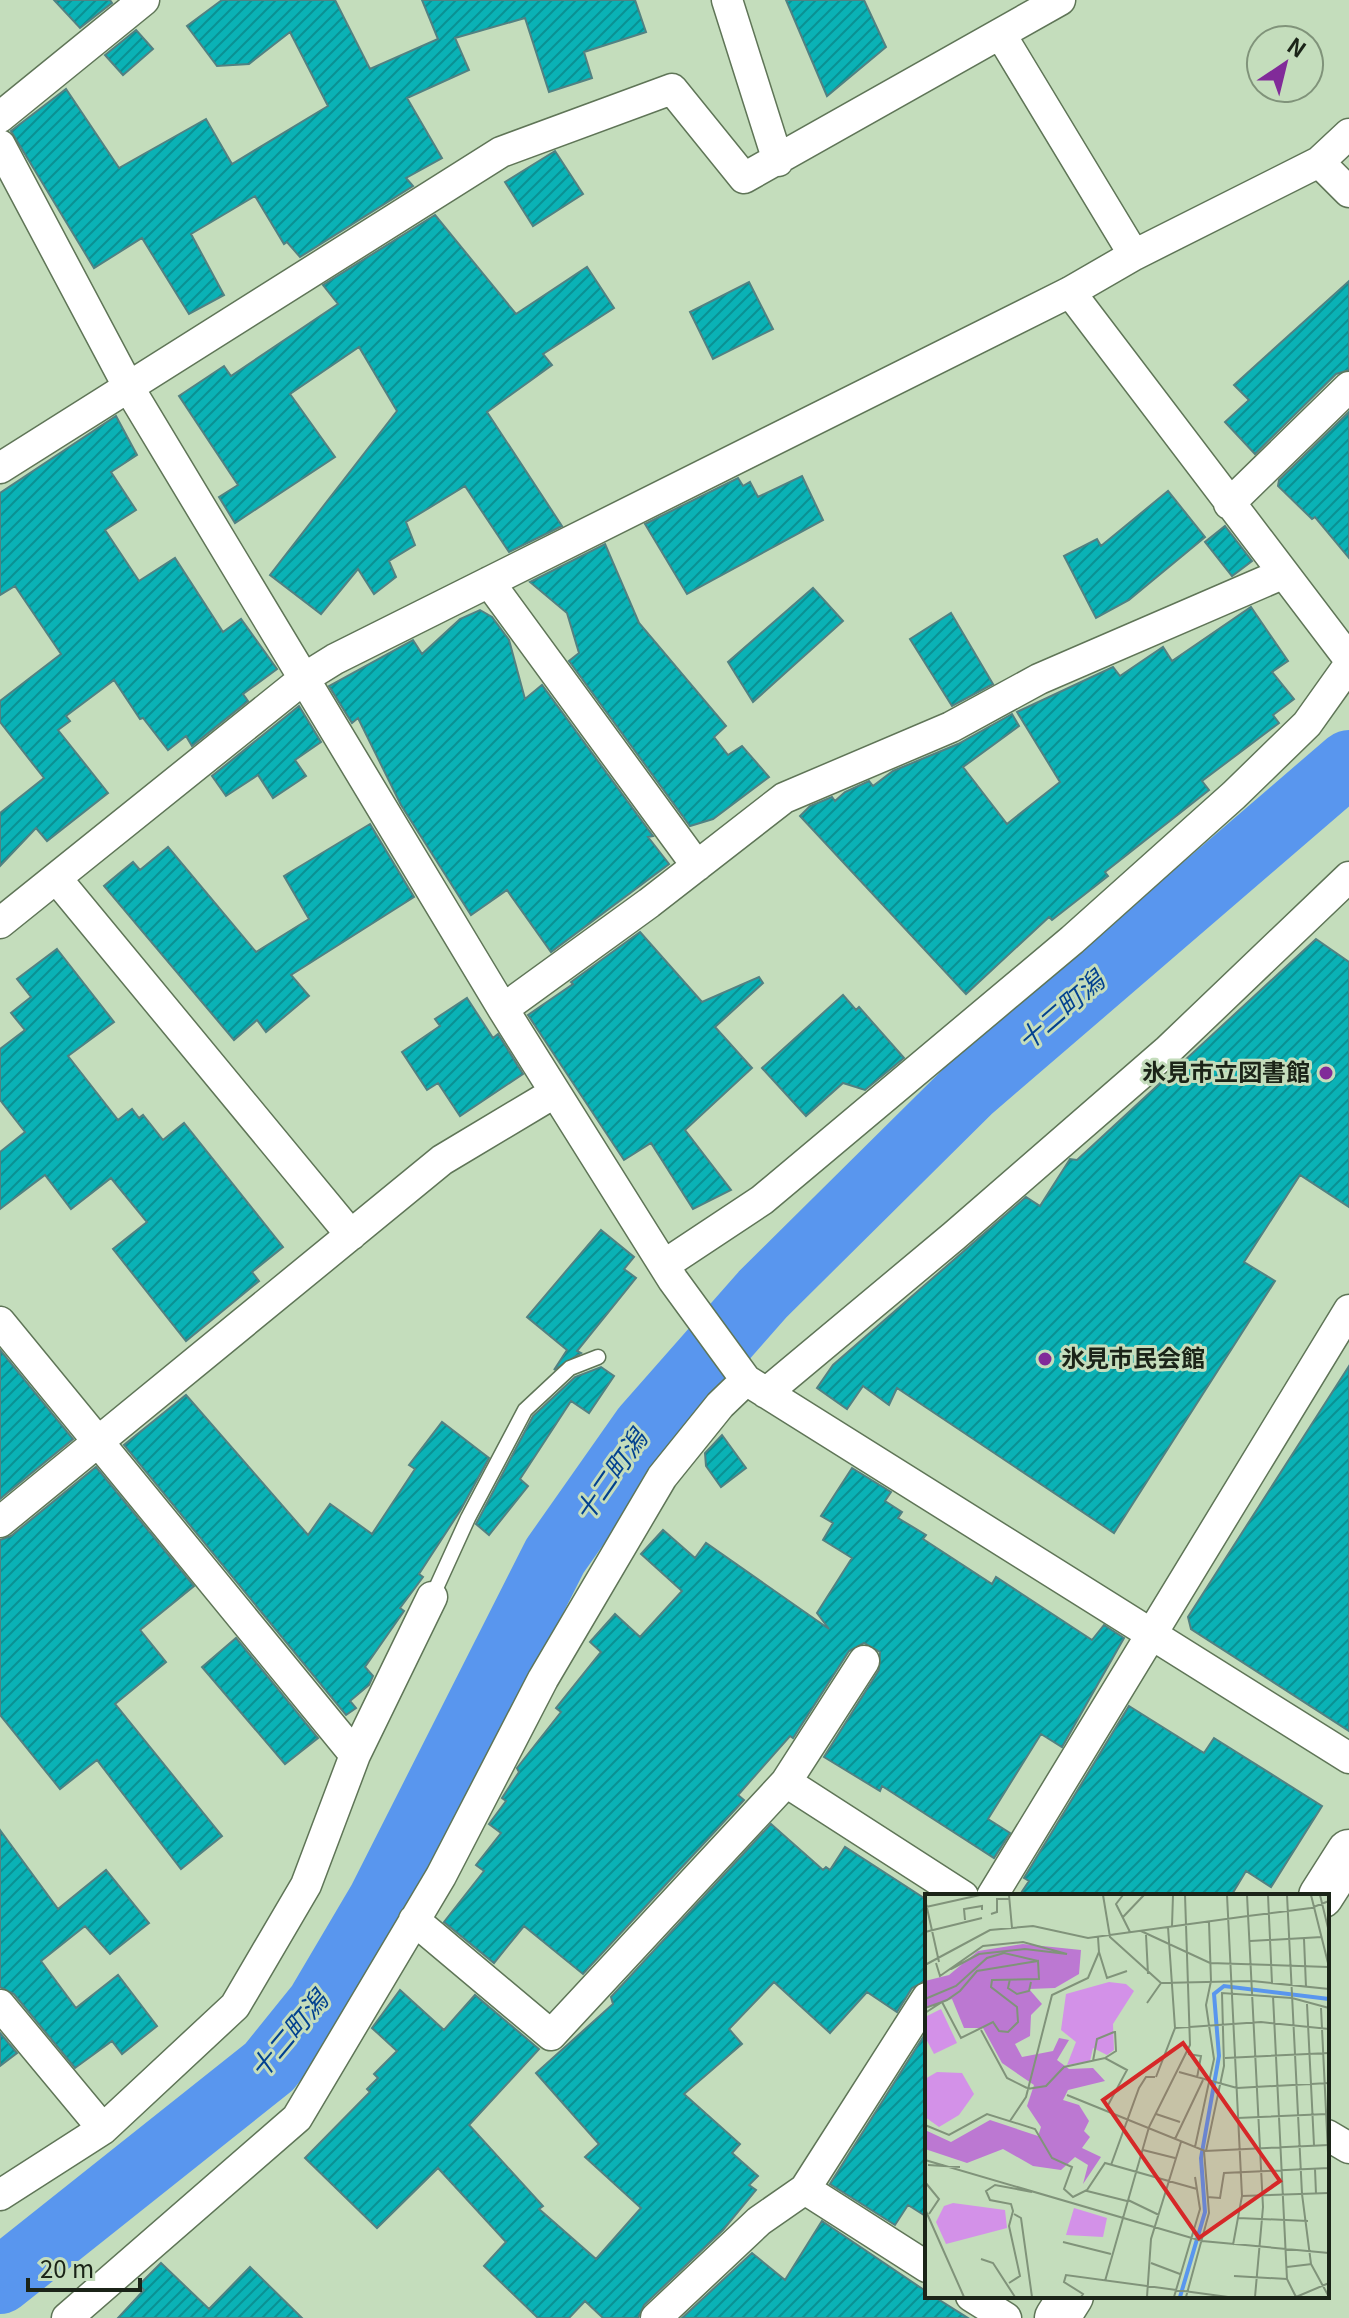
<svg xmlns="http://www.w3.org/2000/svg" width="1349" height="2318" viewBox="0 0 1349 2318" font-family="Georgia,'Noto Sans JP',serif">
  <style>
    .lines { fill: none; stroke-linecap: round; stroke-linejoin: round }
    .river { stroke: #5996ee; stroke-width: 66 }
    .building { fill: url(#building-hatch); stroke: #528182; stroke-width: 2 }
    .lane-casing { stroke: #5f7557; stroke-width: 17 }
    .street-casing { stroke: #5f7557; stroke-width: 33 }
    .highway-casing { stroke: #5f7557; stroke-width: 47 }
    .lane { stroke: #fff; stroke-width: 14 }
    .street { stroke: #fff; stroke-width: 30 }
    .highway { stroke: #fff; stroke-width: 44 }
    .poi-dot { fill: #812b99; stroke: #c4ddbc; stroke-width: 3 }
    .labels { text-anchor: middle; stroke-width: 6; stroke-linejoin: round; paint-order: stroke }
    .poi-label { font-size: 24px; font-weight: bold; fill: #1b2418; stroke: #c4ddbc; text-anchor: end }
    .water-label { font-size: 26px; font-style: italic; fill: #02418f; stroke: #c4ddbc }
    .inset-river { fill: none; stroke: #5996ee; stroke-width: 4 }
    .inset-road { fill: none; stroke: #80937a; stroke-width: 2 }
    .view { fill: #d62828; fill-opacity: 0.15; stroke: #d62828; stroke-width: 4 }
    .inset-edge { fill: none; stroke: #1b2418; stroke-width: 4 }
  </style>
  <defs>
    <pattern id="building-hatch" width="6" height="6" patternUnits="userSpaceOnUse" patternTransform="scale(2)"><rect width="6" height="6" fill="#0ab2b6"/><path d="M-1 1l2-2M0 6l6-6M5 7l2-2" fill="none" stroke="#0a9193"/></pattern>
  </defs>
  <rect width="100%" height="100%" fill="#c4ddbc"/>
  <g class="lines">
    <path class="river" d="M0,2281L269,2067L319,2005L381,1900L555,1556L645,1428L763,1294L969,1090L1349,763"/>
  </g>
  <path class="building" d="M54,0H110L112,3L80,28Z
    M222,0H335L370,69L438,39L422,0H635L646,32L584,52L592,78L549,92L525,18L455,38L469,70L407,98L442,158L406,178L413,186L300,257L287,242L284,244L255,196L191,234L224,295L189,314L142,238L94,268L11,131L66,89L119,168L206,119L232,164L328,106L290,32L249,64L217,66L187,26Z
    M786,0H864L886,47L827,96Z
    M136,30L153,49L123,75L105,55Z
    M555,151L583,194L533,226L505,182Z
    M435,215L516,314L587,267L614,308L543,354L552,365L487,412L562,526L509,552L465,486L406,522L415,545L389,561L396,577L374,594L358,569L321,614L270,575L397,411L359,347L290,394L335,457L235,523L219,497L238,485L179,396L224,366L231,376L338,304L323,285Z
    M1349,281V370L1336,374L1255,454L1225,422L1249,400L1234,385Z
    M749,282L773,329L713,359L690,312Z
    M1349,412V558L1315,517L1312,519L1278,486L1279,480Z
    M116,416L137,455L111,472L136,510L105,530L139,581L175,558L223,632L241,619L277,669L243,694L248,701L192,746L186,736L168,750L143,718L140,719L114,680L66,716L70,721L58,730L108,793L47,841L36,828L0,866V813L44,778L0,722V701L61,654L15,586L0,595V493Z
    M802,476L823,520L687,594L645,524L738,478L743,486L750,482L758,497Z
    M1168,491L1205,537L1129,600L1096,618L1064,556L1097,539L1101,546Z
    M1225,526L1252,561L1232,576L1205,542Z
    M605,544L639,623L726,726L714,737L728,755L742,746L769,777L713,819L690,826L569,661L579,653L567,613L530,582Z
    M813,588L843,621L753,702L728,662Z
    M1251,607L1288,661L1272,672L1294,699L1273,715L1279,723L1202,781L1209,790L1105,872L1108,876L1052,920L1049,917L966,994L800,816L810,806L832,797L835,801L845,792L869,781L873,786L893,771L958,744L1012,714L1019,726L963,767L1007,824L1060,782L1017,712L1113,667L1120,676L1163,647L1172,661Z
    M480,610L492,617L509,640L525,699L542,685L653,836L648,837L669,864L551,952L507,890L471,915L401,805L358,718L352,723L329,686L413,640L422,654L460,619Z
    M951,613L993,684L952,706L910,639Z
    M299,706L321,742L295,760L306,776L273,798L258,775L226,796L212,776Z
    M370,824L414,897L291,975L309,996L266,1032L257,1020L234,1040L104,886L133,862L140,870L168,847L256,952L309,919L284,876Z
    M640,932L702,1002L759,977L763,983L715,1027L752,1068L685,1130L731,1190L693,1209L651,1143L624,1160L528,1015L573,984L571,982Z
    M1316,939L1349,962V1207L1300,1175L1244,1262L1275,1281L1114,1533L897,1388L889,1405L863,1386L847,1409L817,1388L833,1365L1026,1197L1040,1206L1070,1159L1077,1160Z
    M57,949L114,1022L68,1056L118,1120L132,1109L139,1118L143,1115L163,1140L184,1123L283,1247L252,1272L259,1281L186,1341L113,1249L147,1222L111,1178L71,1209L45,1175L0,1209V1152L25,1132L0,1100V1049L25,1030L11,1013L31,997L17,979Z
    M843,995L856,1010L859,1007L904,1058L865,1090L843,1083L806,1116L762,1068Z
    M467,998L493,1038L498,1034L523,1074L460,1116L438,1083L427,1090L402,1052L440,1026L435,1019Z
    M601,1230L634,1257L624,1269L636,1278L577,1351L581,1353L554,1370L567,1350L527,1317Z
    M0,1350L73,1439L0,1499Z
    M1349,1366V1731L1191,1629L1188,1617Z
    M601,1367L614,1376L589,1413L571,1401L520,1479L528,1486L489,1535L476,1524L533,1416L575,1377Z
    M186,1395L308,1535L330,1504L372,1534L415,1469L409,1465L442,1422L489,1458L460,1511L419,1574L423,1577L400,1608L404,1611L365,1667L373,1676L369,1685L350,1701L356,1708L346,1715L124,1445Z
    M722,1435L746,1468L721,1487L706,1466L705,1453Z
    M96,1467L194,1586L140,1630L166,1662L115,1704L222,1836L181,1869L97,1760L60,1789L0,1715V1540L11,1536Z
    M852,1468L891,1492L885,1501L902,1512L898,1518L926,1535L923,1539L992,1584L996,1577L1092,1640L1104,1625L1124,1638L1062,1747L1041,1734L988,1819L1010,1833L994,1858L882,1786L880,1791L824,1757L879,1670L880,1652L864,1643L849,1651L793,1738L790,1736L738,1795L744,1800L583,1974L524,1926L494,1963L444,1922L484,1871L476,1865L501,1833L489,1824L506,1801L502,1798L519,1772L517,1768L561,1712L556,1708L601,1652L590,1642L615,1614L640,1637L682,1591L641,1554L663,1530L695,1558L706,1543L829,1629L817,1613L852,1558L823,1540L833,1523L821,1516Z
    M236,1638L318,1738L285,1764L202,1667Z
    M1129,1706L1204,1753L1214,1738L1322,1806L1271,1887L1246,1871L1231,1896H1019L1029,1881L1024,1878Z
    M771,1824L823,1870L826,1867L830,1870L845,1847L927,1900V1980L912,1988L897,2012L867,1992L830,2033L774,1982L729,2029L742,2044L684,2094L740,2144L732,2153L758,2176L749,2185L756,2190L723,2230L644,2305L638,2318H603L585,2301L569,2318H538L484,2266L506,2242L438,2168L377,2228L305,2158L370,2092L367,2089L378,2078L374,2074L397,2051L372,2028L400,1990L444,2030L475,1995L539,2049L469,2125L543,2206L539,2209L596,2259L641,2208L585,2157L599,2144L536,2073L613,2004L611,1997Z
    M0,1830L58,1909L106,1870L149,1923L110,1954L85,1926L41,1961L76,2008L118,1975L157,2026L122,2054L112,2041L75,2068L14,1994L0,1987Z
    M927,2031V2217L908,2205L895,2225L830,2184Z
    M0,2033L17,2053L0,2066Z
    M822,2221L927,2292V2296H933L968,2318H682L752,2253L785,2280Z
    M161,2263L209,2309L250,2267L302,2318H118L144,2290L139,2285Z"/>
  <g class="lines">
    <defs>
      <path id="lane" d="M432,1597L468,1518L525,1410L570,1368L598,1357"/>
      <path id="street" d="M727,0L778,161
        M1001,35L1134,255
        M0,117L144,0
        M0,145L129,388L503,1009L673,1280L746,1380L1349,1758
        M1319,162L1349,192
        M1070,292L1349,659
        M0,468L501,152L672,89L744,178L1060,0
        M1229,504L1349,387
        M489,582L697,866
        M56,878L351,1235
        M0,923L306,677L335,659L1070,292L1134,255L1319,162L1349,134
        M503,1009L649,903L784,798L951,727L1039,679L1282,574
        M664,1265L762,1200L1072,940L1234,795L1307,724L1349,665
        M0,1322L355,1755
        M766,1393L954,1236L1168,1050L1349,877
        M0,1522L442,1160L554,1093
        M786,1782L864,1661
        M992,1896L1349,1310
        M414,1920L551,2035L786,1782L963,1896
        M0,2005L103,2129
        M1327,2135L1349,2148
        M805,2189L927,2267
        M0,2195L103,2129L235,2006L306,1885L355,1755L432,1597
        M971,2296L1006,2318
        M67,2318L297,2118L441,1876L543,1679L662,1477L720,1405L746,1380
        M656,2318L759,2221L805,2189L927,1998"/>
      <path id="highway" d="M1321,1896L1349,1852
        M1057,2318L1071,2296"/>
    </defs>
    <use href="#lane" class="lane-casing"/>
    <use href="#street" class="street-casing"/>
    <use href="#highway" class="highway-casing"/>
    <use href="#lane" class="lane"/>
    <use href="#street" class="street"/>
    <use href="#highway" class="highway"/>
  </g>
  <g class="poi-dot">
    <circle cx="1326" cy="1073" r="8"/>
    <circle cx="1045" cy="1359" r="8"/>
  </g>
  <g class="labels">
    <g class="poi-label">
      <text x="1310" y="1081">氷見市立図書館</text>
      <text x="1061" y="1367" text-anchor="start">氷見市民会館</text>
    </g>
    <g class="water-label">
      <text transform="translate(1061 1011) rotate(-41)" y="9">十二町潟</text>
      <text transform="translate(611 1476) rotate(-55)" y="9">十二町潟</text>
      <text transform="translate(289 2035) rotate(-50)" y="9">十二町潟</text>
    </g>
  </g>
  <g transform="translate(925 1894)">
    <rect width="404" height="404" fill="#c4ddbc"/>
    <path d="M98,50L156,56L154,80L130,94L104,95L117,110L106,121L105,142L90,150L97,163L128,157L134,144L144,146L132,166L144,175L168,174L180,187L143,196L138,206L154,211L164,227L159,237L165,243L157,254L176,263L158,290L163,271L150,263L136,276L108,272L78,255L42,269L0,255V236L26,248L65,226L113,242L116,233L102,212L109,191L77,169L58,134H39L27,105L0,113V87L24,81L53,57Z" fill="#bc78d2"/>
    <path d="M184,88L201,90L209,97L188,130L189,156L182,161L168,154L165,167L142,171L151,148L136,136L141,100Z" fill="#d391e8"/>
    <path d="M16,115L32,149L9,160L0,143V123ZM12,178L37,179L49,200L34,221L14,233L0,223V185ZM28,309L80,316L82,334L21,350L11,328L19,312ZM149,314L182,324L178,343L141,341Z" fill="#d391e8"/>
    <path class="inset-river" d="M255,403L280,318L276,264L294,162L289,100L299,92L404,105"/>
    <path class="inset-road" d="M84,1L87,34M178,1L185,43L236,89L327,87L404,95M198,1L191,10L205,38M302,1L317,302L308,351M322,1L338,313L330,403M343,1L347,89M362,1L377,300L386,370L404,403M386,1L404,73M395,1L404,38M0,5L14,68M1,13L55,1M66,20L72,18V5H84M323,22L386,14L404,7M198,23L219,1M40,26L39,15L57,12V16M247,32L248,1M216,37L285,69L403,73M0,38L57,24M221,41L223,80M379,45L381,93M325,47L397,43M174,58L182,84L202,77M11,69L15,82L58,52L98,48L142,60L100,55L54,60L26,75M0,71L65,36L108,32L163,44L323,22M85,85L83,94L92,100L104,97L106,88M348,102L362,385L371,403M0,105L31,92L62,64L79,59L113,67M222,109L236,89M382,110L389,251M0,114L17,108L36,144L68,128L74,137L83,138L93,128L92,113L66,93L67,86L114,85L113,67L52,77L35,97L22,106L17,108L0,119M396,114L404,279M250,134L336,128L404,135M56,136L82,184L102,194M263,160L276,162L272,184M180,164L191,157L190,137M300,164L404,159M168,167L172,145L189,138M254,178L312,194L404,189M231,183L250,134L243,33M102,195L121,192L139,173L180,164L202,176L182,213M142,201L280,257L404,251M231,220L255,228M312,224L402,220M85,227L101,203L127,101L163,84L174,58L173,43M0,231L24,241L62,220L110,235L127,264L147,273L139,295L148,303L162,296L180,269L272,295M250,245L278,186M270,253L289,165L281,111L286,87L284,28M218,256L250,264M281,257L299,172L297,99L367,104L404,114M0,266L277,347L404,359M3,271L35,273M186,271L214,194L221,183H230M390,275L391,300M0,288L14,305L4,320M162,297L202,307M317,302L404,299M282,303L295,304L299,279L404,274M203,306L234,321M0,315L39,403M89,320L96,324L107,403M313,324L383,327M138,348L186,360M56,365L68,369L90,403M226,369L255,380M362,373L387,370M309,382L362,385M180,387L224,233L265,151L260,1M84,389L95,382L84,332L88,317L86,310L65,306L61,297L70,291L107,298M156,403L158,400L139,388L141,381L303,403M222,403L226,345L256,248M249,403L275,315L270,283M261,403L284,319L279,257M371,403L404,389"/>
    <path class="view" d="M258,149L355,287L274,344L178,206Z"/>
    <rect width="404" height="404" class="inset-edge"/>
  </g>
  <g transform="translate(1285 64) rotate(35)"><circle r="38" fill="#c4ddbc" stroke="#80937a" stroke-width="2"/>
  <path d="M0-6L14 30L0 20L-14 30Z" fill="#812b99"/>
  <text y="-12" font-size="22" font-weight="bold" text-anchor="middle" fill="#1b2418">N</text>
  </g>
  <path d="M28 2278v12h112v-12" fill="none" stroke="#1b2418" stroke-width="4"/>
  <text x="40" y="2278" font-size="24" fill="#1b2418" stroke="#c4ddbc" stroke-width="6" paint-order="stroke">20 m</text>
</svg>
